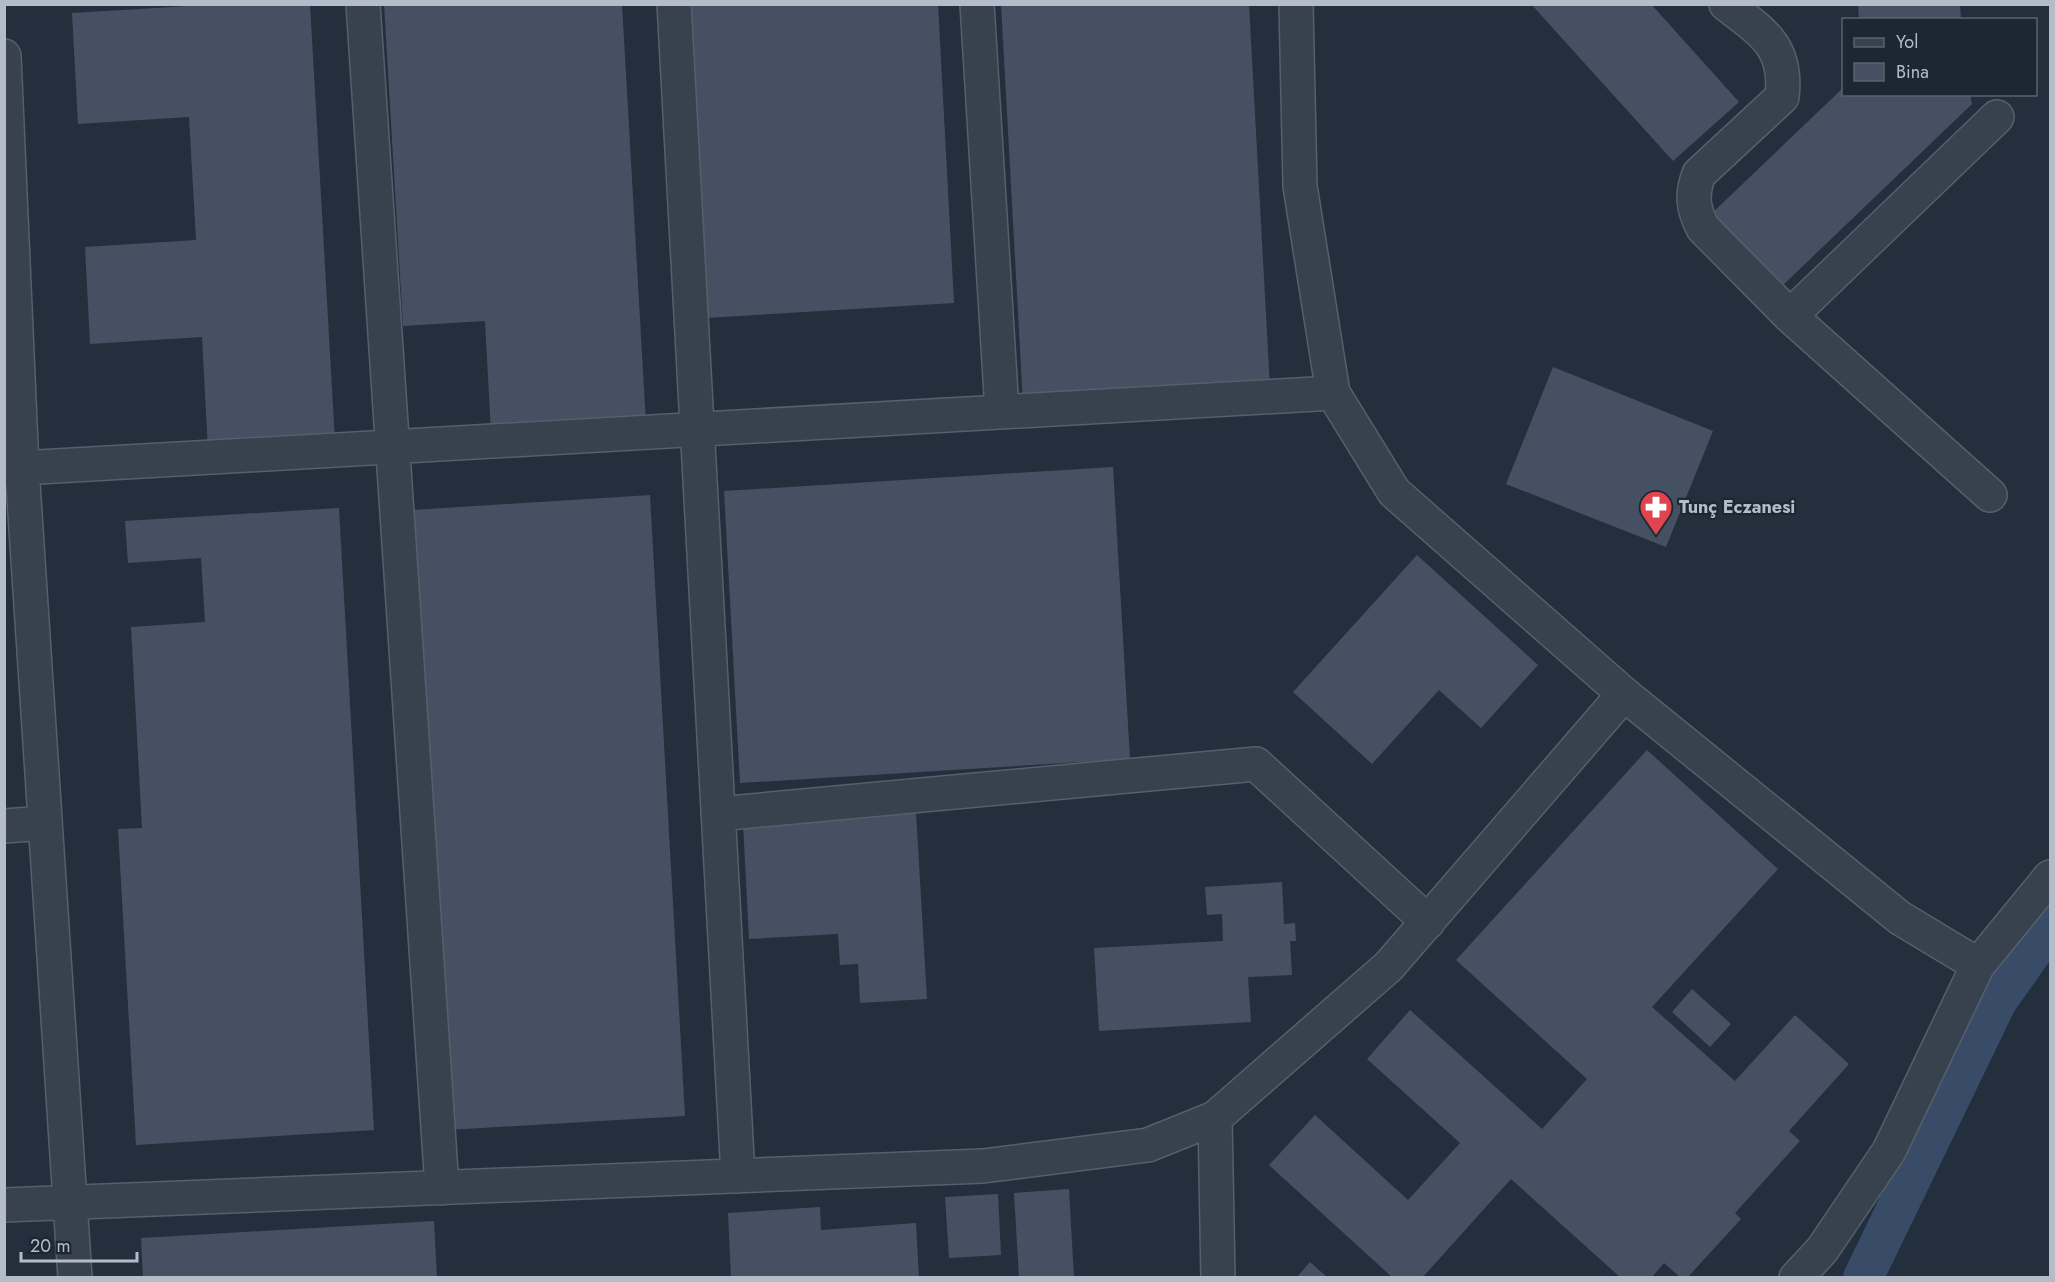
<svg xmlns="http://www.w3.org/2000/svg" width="2055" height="1282" viewBox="0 0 2055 1282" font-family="Jost,sans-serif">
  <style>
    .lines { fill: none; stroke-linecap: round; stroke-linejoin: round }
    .canal { stroke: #394c67; stroke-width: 40 }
    .building { fill: #455162 }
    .minor-casing { stroke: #565f6c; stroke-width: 36 }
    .minor { stroke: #38414e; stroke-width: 33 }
    .labels { text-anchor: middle; stroke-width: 4.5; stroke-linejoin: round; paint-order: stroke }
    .poi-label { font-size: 18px; font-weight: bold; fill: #b4bcc9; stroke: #1d2633; text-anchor: start }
  </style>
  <rect width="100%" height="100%" fill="#242f3e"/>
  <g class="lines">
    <path class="canal" d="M1863,1278L1997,1001L2050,926"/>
  </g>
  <path class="building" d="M222,4H310L335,441L208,449L202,337L90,344L85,247L196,240L189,117L78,124L72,13Z
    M384,4H622L646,424L491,433L485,321L403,326Z
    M689,4H938L954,303L706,318Z
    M1001,4H1249L1270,388L1023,403Z
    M1531,4H1651L1739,102L1673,161Z
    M1858,4H1960L1961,20H1859Z
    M1844,87V94H1970L1972,104L1780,288L1710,215Z
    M1553,367L1713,431L1666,547L1506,484Z
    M1113,467L1130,759L740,783L724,491Z
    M650,495L685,1116L448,1130L413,510Z
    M339,508L374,1130L136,1145L118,829L142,828L131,627L205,622L201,558L128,563L125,521Z
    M1417,555L1538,665L1481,728L1439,690L1372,764L1293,692Z
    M1647,750L1778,869L1652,1007L1735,1081L1795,1015L1849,1064L1789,1131L1800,1141L1735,1213L1741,1219L1687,1278H1681L1664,1263L1651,1278H1621L1511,1179L1422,1278H1393L1269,1165L1315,1115L1408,1200L1460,1143L1367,1059L1410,1010L1542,1129L1587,1079L1456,960Z
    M916,813L927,999L860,1003L858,964L840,965L838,934L749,939L743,823Z
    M1282,882L1284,924L1295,923L1296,941H1290L1292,975L1248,977L1251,1022L1099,1031L1094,948L1223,941L1222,914L1207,915L1205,887Z
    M1692,989L1731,1024L1710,1047L1672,1012Z
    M1069,1189L1074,1278H1019L1014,1193Z
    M998,1194L1001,1255L949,1258L945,1197Z
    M820,1207L821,1230L916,1223L919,1278H731L728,1213Z
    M434,1221L437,1278H143L141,1238Z
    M1310,1262L1328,1278H1296Z"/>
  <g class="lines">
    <defs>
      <path id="minor" d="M363,4L442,1188
        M674,4L738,1176
        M977,4L1002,411
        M1296,4L1300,186L1333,393L1394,492L1624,694L1900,918L1978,965
        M1726,4C1762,32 1788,46 1782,97L1699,174C1691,195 1693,209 1703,228L1790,316L1990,495
        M4,56L22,468L75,1278
        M1790,316L1997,117
        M4,469L1333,393
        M718,814L1256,764L1428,922
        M4,826L45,823
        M1215,1118L1218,1278
        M4,1205L983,1166L1148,1145L1215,1118L1389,966L1624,694
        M1796,1278L1822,1250L1889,1151L1978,965L2050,877"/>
    </defs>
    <use href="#minor" class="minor-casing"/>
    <use href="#minor" class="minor"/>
  </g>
  <defs>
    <symbol id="pharmacy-pin" viewBox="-11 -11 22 30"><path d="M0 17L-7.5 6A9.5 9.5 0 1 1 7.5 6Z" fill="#e0444e" stroke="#1d2633"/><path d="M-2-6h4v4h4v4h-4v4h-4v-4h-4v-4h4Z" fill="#fff"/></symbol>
  </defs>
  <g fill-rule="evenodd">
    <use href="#pharmacy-pin" x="1637" y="488" width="38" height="52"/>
  </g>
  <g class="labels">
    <g class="poi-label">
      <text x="1679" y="513">Tunç Eczanesi</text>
    </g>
  </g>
  <rect width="2055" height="1282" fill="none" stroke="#b4bcc9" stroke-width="12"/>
  <rect x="1842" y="18" width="195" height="78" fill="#1d2633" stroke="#59626f" stroke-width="1.5"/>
  <rect x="1854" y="38" width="30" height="9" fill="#38414e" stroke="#59626f" stroke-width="1.5"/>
  <text x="1896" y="48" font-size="18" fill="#b4bcc9">Yol</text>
  <rect x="1854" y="63" width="30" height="18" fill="#455162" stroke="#59626f" stroke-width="1.5"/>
  <text x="1896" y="78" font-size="18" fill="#b4bcc9">Bina</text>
  <path d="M21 1252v9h116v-9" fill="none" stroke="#b4bcc9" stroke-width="3"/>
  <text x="30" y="1252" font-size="18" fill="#b4bcc9" stroke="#1d2633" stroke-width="4.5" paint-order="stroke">20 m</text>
</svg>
